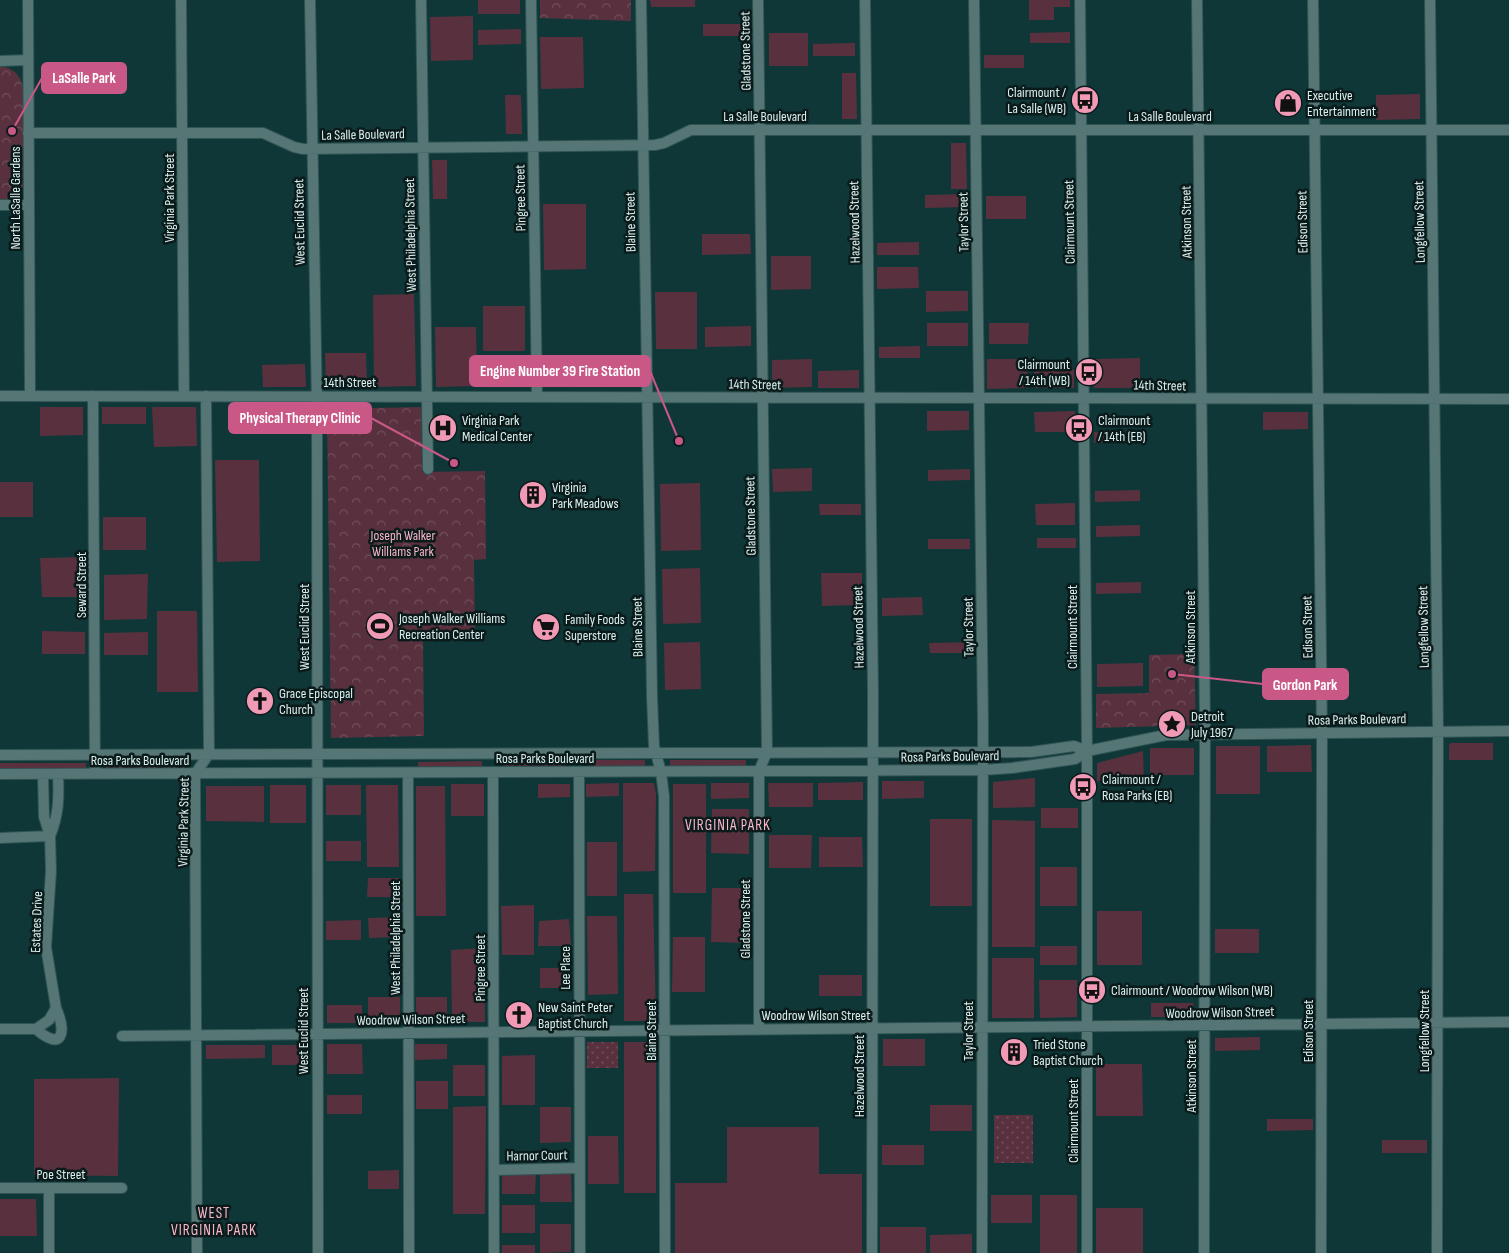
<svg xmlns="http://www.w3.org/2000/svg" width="1509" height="1253" viewBox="0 0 1509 1253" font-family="'Sofia Sans Condensed',sans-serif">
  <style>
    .grass { fill: #59313e }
    .forest { fill: url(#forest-crowns) }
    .garden { fill: url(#garden-dots) }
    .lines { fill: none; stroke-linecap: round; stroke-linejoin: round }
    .minor-casing { stroke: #2f5454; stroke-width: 12 }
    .minor { stroke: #567675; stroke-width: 10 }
    .labels { text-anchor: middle; stroke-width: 5; stroke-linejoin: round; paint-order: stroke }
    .street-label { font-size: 14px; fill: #daefee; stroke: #0b1b1b }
    .poi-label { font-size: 14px; fill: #daefee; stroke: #0b1b1b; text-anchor: start }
    .park-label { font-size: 14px; fill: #fab2c7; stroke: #0b1b1b }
    .neighbourhood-label { font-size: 15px; letter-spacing: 1px; fill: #f9b7ca; stroke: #0b1b1b }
    .leader { fill: none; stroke: #c95887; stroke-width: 2 }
    .callout-dot { fill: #c95887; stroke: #0b1b1b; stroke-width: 2 }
    .callout { fill: #c95887; stroke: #c95887; stroke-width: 2 }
    .callout-label { font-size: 15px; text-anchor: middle; font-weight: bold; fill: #fff }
  </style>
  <defs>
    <pattern id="forest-crowns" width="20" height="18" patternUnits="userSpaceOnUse" patternTransform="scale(1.25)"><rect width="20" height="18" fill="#59313e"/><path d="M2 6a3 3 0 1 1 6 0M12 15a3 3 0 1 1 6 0" fill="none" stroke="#704f5a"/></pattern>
    <pattern id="garden-dots" width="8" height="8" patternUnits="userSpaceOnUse" patternTransform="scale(1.25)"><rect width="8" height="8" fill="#59313e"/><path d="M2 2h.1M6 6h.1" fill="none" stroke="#704f5a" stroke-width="1.8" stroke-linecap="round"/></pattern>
  </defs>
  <rect width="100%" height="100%" fill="#0f3737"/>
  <path class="grass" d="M478,0H520V14H478Z
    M650,0H695V7H651Z
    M1029,0H1070V7H1054V20H1029Z
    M473,16V60L431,61L430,17Z
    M703,24H748V36H703Z
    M521,29V44L478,45V30Z
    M1070,32V43H1030V33Z
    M769,33H808V66H769Z
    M540,37H583L584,88L541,89Z
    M855,43V56H813V44Z
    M984,55H1024V68H984Z
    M842,73H856L857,119H842Z
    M1420,94V119L1376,120V95Z
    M505,95H521L522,134H506Z
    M951,143H966L967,189H951Z
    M432,160H447V199H433Z
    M967,194V207L925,208V195Z
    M986,196H1026V219H986Z
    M543,204H586V269L544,270Z
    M702,234H750L751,254L702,255Z
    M919,242V255H877V243Z
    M771,256H811V289L771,290Z
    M877,267H918L919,288L877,289Z
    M926,291H968V311L926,312Z
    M655,292H697V349H656Z
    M414,294L416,386L374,387L373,295Z
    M483,306H525V351H483Z
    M927,323H968V346H927Z
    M989,323H1029L1028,344H989Z
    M751,326V346L705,347V327Z
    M435,327H476L477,386L436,387Z
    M920,346V358H879V347Z
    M325,353H366L367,386L326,387Z
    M1140,358V388H1094V359Z
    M812,359V387L772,388V360Z
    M987,359H1027L1028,388L987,389Z
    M305,364L306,387H263L262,365Z
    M859,370V388H818V371Z
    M1034,370H1074V388H1034Z
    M40,407H83V435L40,436Z
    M102,407H146V424H102Z
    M152,407H196L197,446L154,447Z
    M927,411H969V430L927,431Z
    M1075,411V432H1035L1034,412Z
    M1263,412H1308V429L1263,430Z
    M1094,432H1139V442L1094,443Z
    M215,460H259L260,561L217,562Z
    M812,468V491L773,492L772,469Z
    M970,469V480L928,481V470Z
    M0,482H33V517H0Z
    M700,483L701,550L661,551L660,484Z
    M1140,490V501L1095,502V491Z
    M1075,503V525H1036L1035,504Z
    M819,504H861V515H820Z
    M103,517H146V550H103Z
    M1140,525V536L1096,537V526Z
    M1037,538H1076V548H1037Z
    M928,539H970V549H928Z
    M84,557V597H42L40,558Z
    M700,568L701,623L663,624L662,569Z
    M821,573H862V605L822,606Z
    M148,574L147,619L104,620V575Z
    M1141,582V593L1096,594V583Z
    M922,597L923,615L882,616V598Z
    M157,611H197L198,692H157Z
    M42,631L85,632V654H42Z
    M148,632V655H104V633Z
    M700,642L701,689L665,690L664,643Z
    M972,642V653H930L929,643Z
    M1143,663V686L1097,687V664Z
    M1451,743H1493V760H1449V745Z
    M1311,745L1312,772H1267V746Z
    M1216,746H1260V794H1216Z
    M1150,748H1194V775H1150Z
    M1143,751L1144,780L1097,781V763Z
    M589,760H645V766H589Z
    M670,760H746V766H670Z
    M482,761V768H418V762Z
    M503,761H566V767H503Z
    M184,762V768H105V763Z
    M0,763H86V769H0Z
    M1035,778V807L993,808V782Z
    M882,781H924V798L882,799Z
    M863,782V800H818V783Z
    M619,783V796L586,797V784Z
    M623,783H654L656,794L655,871L623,872Z
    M711,783H749V798L711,799Z
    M768,783H813V807H769Z
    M451,784H484V816H451Z
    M538,784H570V797L538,798Z
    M673,784H706V893H673Z
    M270,785H306V823H270Z
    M326,785H361V815H326Z
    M366,785H398L399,867H367Z
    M206,786H264V822L206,821Z
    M416,786H445L446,916H416Z
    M1041,808H1078V828H1041Z
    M712,809H749V854L711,853Z
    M930,819H972V906H930Z
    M992,820L1035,821V947H992Z
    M769,835H812L811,868H769Z
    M819,837H862L863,867H819Z
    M326,841H361V861H326Z
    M587,842H617V896H587Z
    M1040,867H1077V906H1040Z
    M368,878H399V897H367Z
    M712,888H748V943L711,942Z
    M624,894H653L656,1021H624Z
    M534,905V955H502L501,906Z
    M1097,911H1142V965H1097Z
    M587,916H617L618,994L588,995Z
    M400,917V937L369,938L368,918Z
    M569,919L571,946H538L539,921Z
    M361,920V940H326V921Z
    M1215,929H1259V953H1215Z
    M673,937H705V992H672Z
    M1040,946H1077V965H1040Z
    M484,948L485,1022H452L451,950Z
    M992,958H1034V1018H992Z
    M540,968H571V988H540Z
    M819,975H862V996H819Z
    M1039,980H1077V1017L1040,1018Z
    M368,997H400V1023H368Z
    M416,997H447V1022H416Z
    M1151,1003H1193L1194,1017H1151Z
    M327,1005H362V1023H327Z
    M1260,1037V1050L1215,1051V1038Z
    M883,1039H925V1066H883Z
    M624,1042H656V1193H624Z
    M327,1044H362L363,1074H327Z
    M415,1044H447V1059L415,1060Z
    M206,1045H265V1058L206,1059Z
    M272,1045H307V1065H272Z
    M535,1055V1105H502V1056Z
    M1096,1064H1142L1143,1116H1096Z
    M453,1065H485V1096H453Z
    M119,1078L118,1176L34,1175V1079Z
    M416,1081H448V1109H416Z
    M327,1095H362V1114H327Z
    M930,1105H972V1131H930Z
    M486,1106L485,1214H453V1107Z
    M540,1107H571V1142L540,1143Z
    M1267,1119H1313V1130L1267,1131Z
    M727,1127H819V1174H862V1253H675V1183H727Z
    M588,1136H618L619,1184H588Z
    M1382,1140H1427V1153H1382Z
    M882,1145H924V1165H882Z
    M399,1170V1189H368V1171Z
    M502,1174H536L535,1194H502Z
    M540,1174H571L572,1202H540Z
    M991,1195H1032V1223H991Z
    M1040,1195H1077V1253H1040Z
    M0,1199H36L37,1236H0Z
    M502,1205H535V1233H502Z
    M1096,1208H1143V1253H1096Z
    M540,1224H571V1252L540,1253Z
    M880,1227H926V1253H880Z
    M972,1234V1253H930V1235Z
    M502,1245H535V1253H502Z"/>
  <path class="forest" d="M540,0H631V21L540,18Z
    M0,66C14,68 21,75 23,89C23,108 28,175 22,188C17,197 10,202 0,202Z
    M421,407L422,472L485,471L486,559L474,560L475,633L423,634L424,736L331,738L327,409Z
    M1194,654L1196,725L1096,728V694L1149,693V655Z"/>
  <path class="garden" d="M587,1042H618V1068H587Z
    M994,1115H1033V1163H994Z"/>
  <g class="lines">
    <defs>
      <path id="minor" d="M28,0L30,396
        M181,0L184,396
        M310,0L317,410L318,1253
        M421,0L428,469
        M531,0L537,396
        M641,0L652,696L654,746L661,772L664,796L665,1253
        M758,0L767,752L759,771V1030
        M865,0L873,693L872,1253
        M974,0L983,723L982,1253
        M1080,0L1087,751V1253
        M1197,0L1205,726L1204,1253
        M1313,0L1322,733L1321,1253
        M1430,0L1438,731L1437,1253
        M0,61L28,60
        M28,133H263L294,147L303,149L655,145L664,143L691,130H1509
        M0,205H29
        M0,396L1509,399
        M93,396L95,774
        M0,755L1031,752L1074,746L1087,751
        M493,772L494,1253
        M579,772L580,1253
        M408,773L409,1253
        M0,774L983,770L1012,768L1075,759L1087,751L1166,735L1509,731
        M50,836C59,815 59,796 58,774
        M0,838L50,836
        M0,1029H36L49,1020L56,1008L46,947L51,871L50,836L44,817L43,774
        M36,1029C62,1052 67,1033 56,1008
        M122,1036L1509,1022
        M494,1170L580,1168
        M0,1188H122
        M49,1188V1253
        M197,1253L195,774L209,754L206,396"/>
    </defs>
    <use href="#minor" class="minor-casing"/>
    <use href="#minor" class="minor"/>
  </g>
  <defs>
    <symbol id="bus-disc" viewBox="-11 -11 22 22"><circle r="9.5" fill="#f09ab5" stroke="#0b1b1b"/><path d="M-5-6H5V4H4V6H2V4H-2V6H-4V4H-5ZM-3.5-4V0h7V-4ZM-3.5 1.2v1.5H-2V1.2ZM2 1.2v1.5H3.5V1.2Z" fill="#111"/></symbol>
    <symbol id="shop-disc" viewBox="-11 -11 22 22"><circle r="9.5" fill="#f09ab5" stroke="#0b1b1b"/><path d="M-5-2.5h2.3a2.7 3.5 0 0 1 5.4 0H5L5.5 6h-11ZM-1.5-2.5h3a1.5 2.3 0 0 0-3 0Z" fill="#111"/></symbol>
    <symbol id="hospital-disc" viewBox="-11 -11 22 22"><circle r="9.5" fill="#f09ab5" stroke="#0b1b1b"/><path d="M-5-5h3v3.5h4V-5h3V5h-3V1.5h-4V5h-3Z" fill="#111"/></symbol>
    <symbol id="building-disc" viewBox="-11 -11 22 22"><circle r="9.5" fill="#f09ab5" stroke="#0b1b1b"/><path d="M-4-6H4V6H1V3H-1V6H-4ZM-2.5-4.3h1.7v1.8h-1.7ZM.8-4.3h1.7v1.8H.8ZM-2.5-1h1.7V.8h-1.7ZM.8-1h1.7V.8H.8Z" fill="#111"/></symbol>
    <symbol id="stadium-disc" viewBox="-11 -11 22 22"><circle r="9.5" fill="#f09ab5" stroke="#0b1b1b"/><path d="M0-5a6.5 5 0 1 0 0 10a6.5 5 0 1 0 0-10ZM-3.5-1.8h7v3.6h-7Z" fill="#111"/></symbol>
    <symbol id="supermarket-disc" viewBox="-11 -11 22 22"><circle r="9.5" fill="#f09ab5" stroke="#0b1b1b"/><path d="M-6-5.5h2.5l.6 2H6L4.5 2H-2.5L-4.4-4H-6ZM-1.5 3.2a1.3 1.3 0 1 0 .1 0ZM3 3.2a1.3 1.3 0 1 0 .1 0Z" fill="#111"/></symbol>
    <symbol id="church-disc" viewBox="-11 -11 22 22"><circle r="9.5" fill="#f09ab5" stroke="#0b1b1b"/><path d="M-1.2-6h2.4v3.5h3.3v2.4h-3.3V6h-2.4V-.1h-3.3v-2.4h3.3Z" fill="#111"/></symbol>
    <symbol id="sight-disc" viewBox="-11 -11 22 22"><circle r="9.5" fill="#f09ab5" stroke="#0b1b1b"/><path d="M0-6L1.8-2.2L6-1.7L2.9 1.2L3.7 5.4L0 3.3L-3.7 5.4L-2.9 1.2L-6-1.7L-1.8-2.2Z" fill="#111"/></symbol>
  </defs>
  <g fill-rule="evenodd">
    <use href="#bus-disc" x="1069" y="84" width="32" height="32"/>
    <use href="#shop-disc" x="1272" y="87" width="32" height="32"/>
    <use href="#bus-disc" x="1073" y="356" width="32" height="32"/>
    <use href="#hospital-disc" x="427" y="412" width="32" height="32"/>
    <use href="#bus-disc" x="1063" y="412" width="32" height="32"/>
    <use href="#building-disc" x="517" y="479" width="32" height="32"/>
    <use href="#stadium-disc" x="364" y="610" width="32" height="32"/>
    <use href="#supermarket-disc" x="530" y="611" width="32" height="32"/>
    <use href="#church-disc" x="244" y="685" width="32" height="32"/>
    <use href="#sight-disc" x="1156" y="708" width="32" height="32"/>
    <use href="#bus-disc" x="1067" y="771" width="32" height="32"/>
    <use href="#bus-disc" x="1076" y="974" width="32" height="32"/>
    <use href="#church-disc" x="503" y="999" width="32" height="32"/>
    <use href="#building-disc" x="998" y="1036" width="32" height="32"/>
  </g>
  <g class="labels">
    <g class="street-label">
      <text transform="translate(745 51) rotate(-91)" y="5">Gladstone Street</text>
      <text x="765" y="121">La Salle Boulevard</text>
      <text x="1170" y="121">La Salle Boulevard</text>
      <text transform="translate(363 134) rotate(-1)" y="5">La Salle Boulevard</text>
      <text transform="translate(15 198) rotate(-90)" y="5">North LaSalle Gardens</text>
      <text transform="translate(169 198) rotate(-90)" y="5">Virginia Park Street</text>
      <text transform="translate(520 198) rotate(-91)" y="5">Pingree Street</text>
      <text transform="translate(299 222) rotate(-91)" y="5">West Euclid Street</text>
      <text transform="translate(630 222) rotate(-91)" y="5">Blaine Street</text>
      <text transform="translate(854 222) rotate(-91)" y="5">Hazelwood Street</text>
      <text transform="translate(963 222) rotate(-91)" y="5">Taylor Street</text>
      <text transform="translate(1069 222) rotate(-91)" y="5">Clairmount Street</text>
      <text transform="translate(1186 222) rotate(-91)" y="5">Atkinson Street</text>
      <text transform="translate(1302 222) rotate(-91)" y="5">Edison Street</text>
      <text transform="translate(1419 222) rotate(-91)" y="5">Longfellow Street</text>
      <text transform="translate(410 235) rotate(-91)" y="5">West Philadelphia Street</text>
      <text x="350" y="387">14th Street</text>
      <text transform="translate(755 384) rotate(1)" y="5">14th Street</text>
      <text transform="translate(1160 385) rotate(1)" y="5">14th Street</text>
      <text transform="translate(750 516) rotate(-91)" y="5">Gladstone Street</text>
      <text transform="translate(81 585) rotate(-90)" y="5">Seward Street</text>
      <text transform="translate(304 627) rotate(-90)" y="5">West Euclid Street</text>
      <text transform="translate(637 627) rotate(-91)" y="5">Blaine Street</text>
      <text transform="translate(858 627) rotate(-91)" y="5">Hazelwood Street</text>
      <text transform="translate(968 627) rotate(-91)" y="5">Taylor Street</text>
      <text transform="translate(1072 627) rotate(-90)" y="5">Clairmount Street</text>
      <text transform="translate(1190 627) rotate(-90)" y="5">Atkinson Street</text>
      <text transform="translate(1307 627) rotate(-91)" y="5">Edison Street</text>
      <text transform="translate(1423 627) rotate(-91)" y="5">Longfellow Street</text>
      <text transform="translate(1357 719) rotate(-1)" y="5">Rosa Parks Boulevard</text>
      <text transform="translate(950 756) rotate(-1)" y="5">Rosa Parks Boulevard</text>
      <text x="545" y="763">Rosa Parks Boulevard</text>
      <text x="140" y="765">Rosa Parks Boulevard</text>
      <text transform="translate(183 822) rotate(-89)" y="5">Virginia Park Street</text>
      <text transform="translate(745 919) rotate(-90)" y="5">Gladstone Street</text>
      <text transform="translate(36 922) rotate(-88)" y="5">Estates Drive</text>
      <text transform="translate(395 938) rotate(-90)" y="5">West Philadelphia Street</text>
      <text transform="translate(480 968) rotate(-90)" y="5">Pingree Street</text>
      <text transform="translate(565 968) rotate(-90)" y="5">Lee Place</text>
      <text transform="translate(1220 1012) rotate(-1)" y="5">Woodrow Wilson Street</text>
      <text x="816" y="1020">Woodrow Wilson Street</text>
      <text transform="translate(411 1019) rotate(-1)" y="5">Woodrow Wilson Street</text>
      <text transform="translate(303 1031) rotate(-90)" y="5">West Euclid Street</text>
      <text transform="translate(651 1031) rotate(-90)" y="5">Blaine Street</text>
      <text transform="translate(968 1031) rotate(-90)" y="5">Taylor Street</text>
      <text transform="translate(1308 1031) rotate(-90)" y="5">Edison Street</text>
      <text transform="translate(1424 1031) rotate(-90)" y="5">Longfellow Street</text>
      <text transform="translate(859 1076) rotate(-90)" y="5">Hazelwood Street</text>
      <text transform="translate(1191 1076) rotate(-90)" y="5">Atkinson Street</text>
      <text transform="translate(1073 1121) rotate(-90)" y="5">Clairmount Street</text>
      <text transform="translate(537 1155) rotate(-1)" y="5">Harnor Court</text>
      <text x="61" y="1179">Poe Street</text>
    </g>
    <g class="poi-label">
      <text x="1066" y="97" text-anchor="end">Clairmount /<tspan x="1066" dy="16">La Salle (WB)</tspan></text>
      <text x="1307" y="100">Executive<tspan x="1307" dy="16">Entertainment</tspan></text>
      <text x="1070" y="369" text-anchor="end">Clairmount<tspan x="1070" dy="16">/ 14th (WB)</tspan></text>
      <text x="462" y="425">Virginia Park<tspan x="462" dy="16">Medical Center</tspan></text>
      <text x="1098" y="425">Clairmount<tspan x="1098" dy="16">/ 14th (EB)</tspan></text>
      <text x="552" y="492">Virginia<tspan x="552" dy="16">Park Meadows</tspan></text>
      <text x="399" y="623">Joseph Walker Williams<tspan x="399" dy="16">Recreation Center</tspan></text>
      <text x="565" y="624">Family Foods<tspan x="565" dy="16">Superstore</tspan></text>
      <text x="279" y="698">Grace Episcopal<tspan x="279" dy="16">Church</tspan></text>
      <text x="1191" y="721">Detroit<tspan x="1191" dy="16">July 1967</tspan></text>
      <text x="1102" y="784">Clairmount /<tspan x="1102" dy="16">Rosa Parks (EB)</tspan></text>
      <text x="1111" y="995">Clairmount / Woodrow Wilson (WB)</text>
      <text x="538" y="1012">New Saint Peter<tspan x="538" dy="16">Baptist Church</tspan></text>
      <text x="1033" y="1049">Tried Stone<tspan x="1033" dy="16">Baptist Church</tspan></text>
    </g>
    <g class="park-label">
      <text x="403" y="540">Joseph Walker<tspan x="403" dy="16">Williams Park</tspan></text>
    </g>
    <g class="neighbourhood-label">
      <text x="728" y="830">VIRGINIA PARK</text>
      <text x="214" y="1218">WEST<tspan x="214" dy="17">VIRGINIA PARK</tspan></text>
    </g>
  </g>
  <path class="leader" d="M12 131L42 78M679 441L650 371M454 463L371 418M1172 674L1263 684"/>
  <g class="callout-dot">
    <circle cx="12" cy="131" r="5"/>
    <circle cx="679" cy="441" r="5"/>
    <circle cx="454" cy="463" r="5"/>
    <circle cx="1172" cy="674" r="5"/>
  </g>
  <g class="callout">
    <rect x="42" y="63" width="84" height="30" rx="5"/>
    <rect x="470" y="356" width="180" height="30" rx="5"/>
    <rect x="229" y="403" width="142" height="30" rx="5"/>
    <rect x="1263" y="669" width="85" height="30" rx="5"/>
  </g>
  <g class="callout-label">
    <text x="84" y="83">LaSalle Park</text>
    <text x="560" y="376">Engine Number 39 Fire Station</text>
    <text x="300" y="423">Physical Therapy Clinic</text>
    <text x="1305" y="690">Gordon Park</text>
  </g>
</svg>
